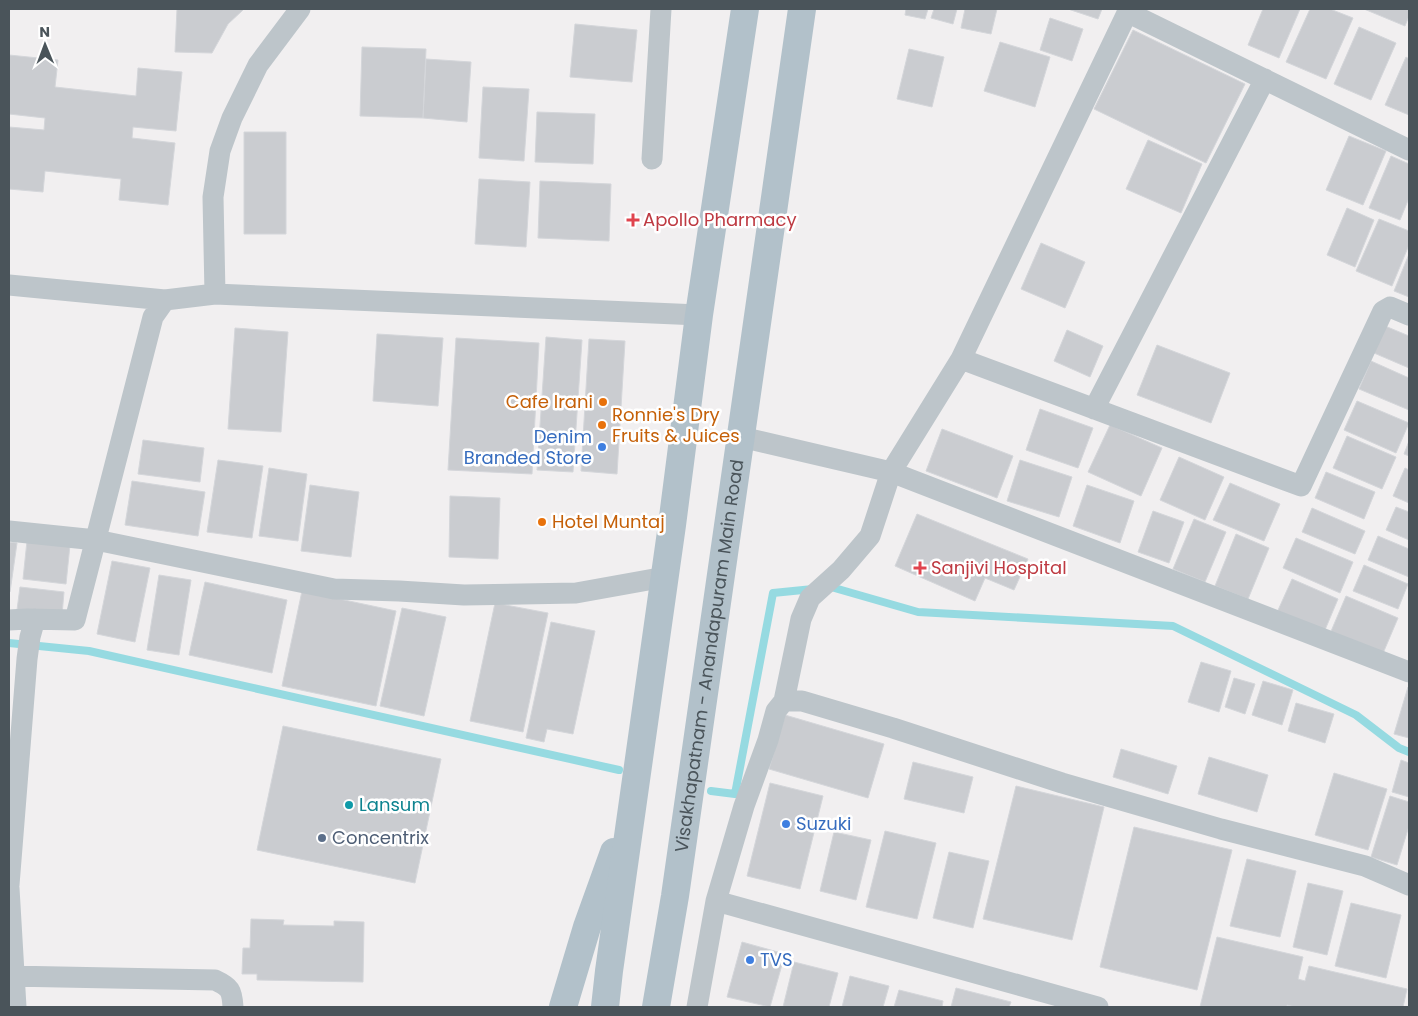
<svg xmlns="http://www.w3.org/2000/svg" width="1418" height="1016" viewBox="0 0 1418 1016" font-family="Poppins,sans-serif">
  <style>
    .lines { fill: none; stroke-linecap: round; stroke-linejoin: round }
    .stream { stroke: #96dae1; stroke-width: 8 }
    .building { fill: #caccd0; stroke: #d4d6da }
    .street { stroke: #bdc5ca; stroke-width: 21 }
    .primary { stroke: #b2c1ca; stroke-width: 28 }
    .health-dot { fill: #e0444e; stroke: #fff; stroke-width: 2 }
    .food-dot { fill: #e8710a; stroke: #fff; stroke-width: 2 }
    .shop-dot { fill: #3f7fe0; stroke: #fff; stroke-width: 2 }
    .culture-dot { fill: #0f9aa8; stroke: #fff; stroke-width: 2 }
    .service-dot { fill: #5c6f8a; stroke: #fff; stroke-width: 2 }
    .labels { text-anchor: middle; stroke-width: 5; stroke-linejoin: round; paint-order: stroke }
    .health-label { font-size: 18px; fill: #be3a42; stroke: #fff; text-anchor: start }
    .food-label { font-size: 18px; fill: #c56008; stroke: #fff; text-anchor: start }
    .shop-label { font-size: 18px; fill: #366cbe; stroke: #fff; text-anchor: start }
    .street-label { font-size: 18px; fill: #4a545a; stroke: #fff }
    .culture-label { font-size: 18px; fill: #0d838f; stroke: #fff; text-anchor: start }
    .service-label { font-size: 18px; fill: #4e5e75; stroke: #fff; text-anchor: start }
  </style>
  <rect width="100%" height="100%" fill="#f1eff0"/>
  <g class="lines">
    <path class="stream" d="M827,588L831,587L918,612L1173,626L1356,715L1399,748L1409,752
      M9,643L89,651L619,770
      M711,791L735,794L773,593L813,589"/>
  </g>
  <path class="building" d="M177,9H243V10L228,24L212,53L175,52Z
    M906,9H928L925,19L905,15Z
    M934,9H957L953,24L931,18Z
    M965,9H997L991,34L961,28Z
    M1068,9H1102L1098,19Z
    M1263,9H1300L1279,58L1248,45Z
    M1310,9H1330L1353,18L1326,79L1286,62Z
    M1364,9H1409V16L1405,26Z
    M1050,18L1083,29L1072,61L1040,50Z
    M575,24L637,30L632,82L570,77Z
    M1359,27L1396,43L1371,100L1334,84Z
    M1133,30L1245,84L1206,163L1094,109Z
    M1000,42L1050,57L1035,107L984,91Z
    M362,47L426,49L423,118L360,116Z
    M909,49L944,57L932,107L897,99Z
    M9,55L58,60L55,87L136,96L138,68L182,72L176,131L133,127L132,138L175,143L168,205L119,200L121,179L45,171L43,192L9,189V127L44,130L45,118L9,114Z
    M1406,57L1409,59V115L1385,105Z
    M426,59L471,62L467,122L423,118Z
    M483,87L529,89L524,161L479,158Z
    M537,112L595,114L593,164L535,162Z
    M244,132H286V234H244Z
    M1349,136L1386,151L1363,205L1326,190Z
    M1148,140L1202,164L1181,213L1126,189Z
    M1391,156L1409,164V198L1400,220L1369,208Z
    M479,179L530,182L526,247L475,244Z
    M540,181L611,184L609,241L538,238Z
    M1347,208L1374,220L1355,267L1327,255Z
    M1379,219L1409,231V245L1392,286L1356,271Z
    M1041,243L1085,262L1065,308L1021,289Z
    M1409,254V297L1394,291Z
    M1385,326L1409,336V368L1374,353Z
    M235,328L288,332L281,432L228,429Z
    M1067,330L1103,346L1090,377L1054,361Z
    M377,334L443,338L438,406L373,401Z
    M546,337L582,340L573,472L537,470Z
    M456,338L539,343L532,474L448,470Z
    M589,339L625,341L617,474L581,471Z
    M1157,345L1230,373L1211,423L1137,395Z
    M1371,361L1409,378V410L1359,389Z
    M1357,401L1409,423L1396,453L1344,430Z
    M1040,409L1093,428L1078,468L1026,450Z
    M1110,425L1162,448L1141,496L1088,472Z
    M942,429L1013,456L997,498L926,471Z
    M1347,436L1396,457L1382,489L1333,468Z
    M143,440L204,448L200,482L138,474Z
    M1409,441V456L1404,454Z
    M1179,457L1224,477L1205,520L1160,500Z
    M218,460L263,466L252,538L207,532Z
    M1020,460L1072,477L1059,517L1007,501Z
    M269,468L307,474L298,541L259,536Z
    M1405,468L1409,470V503L1393,496Z
    M1326,472L1375,492L1364,519L1315,498Z
    M132,481L205,492L198,536L125,525Z
    M1230,483L1280,504L1264,541L1213,520Z
    M310,485L359,492L351,557L301,551Z
    M1087,485L1134,501L1120,543L1073,526Z
    M450,496L500,498L498,559L449,557Z
    M1396,507L1409,512V540L1386,530Z
    M1312,508L1365,531L1355,554L1302,532Z
    M1153,511L1184,522L1169,563L1138,552Z
    M917,514L1028,559L1014,590L985,578L975,601L895,566Z
    M1194,519L1226,532L1205,582L1173,569Z
    M1236,534L1269,548L1248,599L1215,586Z
    M1378,536L1409,549V577L1368,560Z
    M1296,538L1353,562L1340,593L1283,568Z
    M27,541L70,545L66,584L23,579Z
    M9,542L17,543L10,592H9Z
    M112,561L150,568L135,642L97,634Z
    M1364,565L1408,584L1398,609L1353,591Z
    M159,575L191,580L179,655L147,650Z
    M1292,579L1338,599L1322,637L1275,617Z
    M205,582L287,600L272,673L189,655Z
    M20,587L64,592L62,615L17,610Z
    M302,591L396,611L376,706L282,686Z
    M1346,596L1398,618L1381,658L1329,636Z
    M495,603L548,613L523,732L470,721Z
    M402,608L446,617L424,716L380,706Z
    M551,622L595,631L573,734L547,729L544,742L526,738Z
    M1201,662L1231,671L1219,712L1188,702Z
    M1234,678L1255,684L1245,714L1225,707Z
    M1263,681L1293,690L1282,725L1252,715Z
    M1408,687L1409,688V738L1394,734Z
    M1296,703L1334,714L1325,743L1288,731Z
    M785,715L884,744L868,798L769,769Z
    M283,726L441,759L415,883L257,850Z
    M1121,749L1177,766L1168,794L1113,777Z
    M1209,757L1268,775L1257,812L1198,794Z
    M1401,760L1409,763V797L1392,792Z
    M913,762L973,777L964,813L904,799Z
    M1334,773L1387,789L1368,850L1315,835Z
    M770,783L823,796L800,889L747,876Z
    M1016,786L1104,807L1072,940L983,919Z
    M1390,796L1409,802V826L1397,865L1371,857Z
    M1134,827L1232,850L1197,990L1100,967Z
    M885,831L936,843L917,919L866,907Z
    M834,832L871,840L856,900L820,891Z
    M949,852L989,861L973,928L933,918Z
    M1247,859L1296,871L1280,937L1230,926Z
    M1308,883L1343,891L1327,955L1293,947Z
    M1351,903L1401,915L1386,978L1335,966Z
    M251,919L284,920L283,925L334,926V921L364,922L363,982L257,980V974H242L243,948H250Z
    M1217,937L1303,957L1298,979L1305,981L1309,966L1407,989L1403,1007H1295L1287,1005V1007H1200Z
    M742,942L785,954L770,1007L727,997Z
    M794,962L838,973L829,1007H783Z
    M850,976L889,986L883,1007H842Z
    M956,988L1011,1002L1009,1007H951Z
    M899,990L943,1001L942,1007H894Z"/>
  <g class="lines">
    <path class="street" d="M1127,12L1409,150
      M652,159L661,9
      M9,285L165,300
      M215,294L213,197L220,151L232,118L258,65L300,9
      M961,359L1301,486L1383,311L1390,307L1409,315
      M1094,409L1265,79
      M741,437L891,472L1409,672
      M9,531L96,540L334,589L399,591L464,595L576,593L665,577
      M9,620L27,619L75,620L153,317L165,300L215,294L699,315
      M784,701L801,619L810,598L841,570L870,536L891,472L961,359L1129,9
      M9,885L27,659L30,637L35,619
      M9,888L16,1007
      M716,901L1098,1007
      M9,976L215,980C230,987 232,990 233,1007
      M697,1007L716,901L744,806L768,740L776,711L784,701H802L893,728L1062,783L1221,829L1365,866L1409,885"/>
    <g class="primary">
      <path d="M563,1007L587,927L614,852"/>
      <path d="M605,1007L609,971L672,525L699,315L745,9"/>
      <path id="s1" d="M656,1007L675,896L802,9"/>
    </g>
  </g>
  <g class="health-dot">
    <path d="M630.5 212.5h5v5h5v5h-5v5h-5v-5h-5v-5h5z"/>
    <path d="M917.5 560.5h5v5h5v5h-5v5h-5v-5h-5v-5h5z"/>
  </g>
  <g class="food-dot">
    <circle cx="603" cy="402" r="5"/>
    <circle cx="602" cy="425" r="5"/>
    <circle cx="542" cy="522" r="5"/>
  </g>
  <g class="shop-dot">
    <circle cx="602" cy="447" r="5"/>
    <circle cx="786" cy="824" r="5"/>
    <circle cx="750" cy="960" r="5"/>
  </g>
  <circle class="culture-dot" cx="349" cy="805" r="5"/>
  <circle class="service-dot" cx="322" cy="838" r="5"/>
  <g class="labels">
    <g class="health-label">
      <text x="643" y="226">Apollo Pharmacy</text>
      <text x="931" y="574">Sanjivi Hospital</text>
    </g>
    <g class="food-label">
      <text x="593" y="408" text-anchor="end">Cafe Irani</text>
      <text x="612" y="421">Ronnie's Dry<tspan x="612" dy="21">Fruits &amp; Juices</tspan></text>
      <text x="552" y="528">Hotel Muntaj</text>
    </g>
    <g class="shop-label">
      <text x="592" y="443" text-anchor="end">Denim<tspan x="592" dy="21">Branded Store</tspan></text>
      <text x="796" y="830">Suzuki</text>
      <text x="760" y="966">TVS</text>
    </g>
    <g class="street-label">
      <text dy="6" stroke="none"><textPath href="#s1" startOffset="355">Visakhapatnam - Anandapuram Main Road</textPath></text>
    </g>
    <g class="culture-label">
      <text x="359" y="811">Lansum</text>
    </g>
    <g class="service-label">
      <text x="332" y="844">Concentrix</text>
    </g>
  </g>
  <rect width="1418" height="1016" fill="none" stroke="#4a545a" stroke-width="20"/>
  <g transform="translate(45 45) rotate(359)" stroke="#ffffff" stroke-width="4" paint-order="stroke">
  <path d="M0-4L9 19L0 12L-9 19Z" fill="#4a545a"/>
  <text y="-8" font-size="14" font-weight="bold" text-anchor="middle" fill="#4a545a">N</text>
  </g>
</svg>
